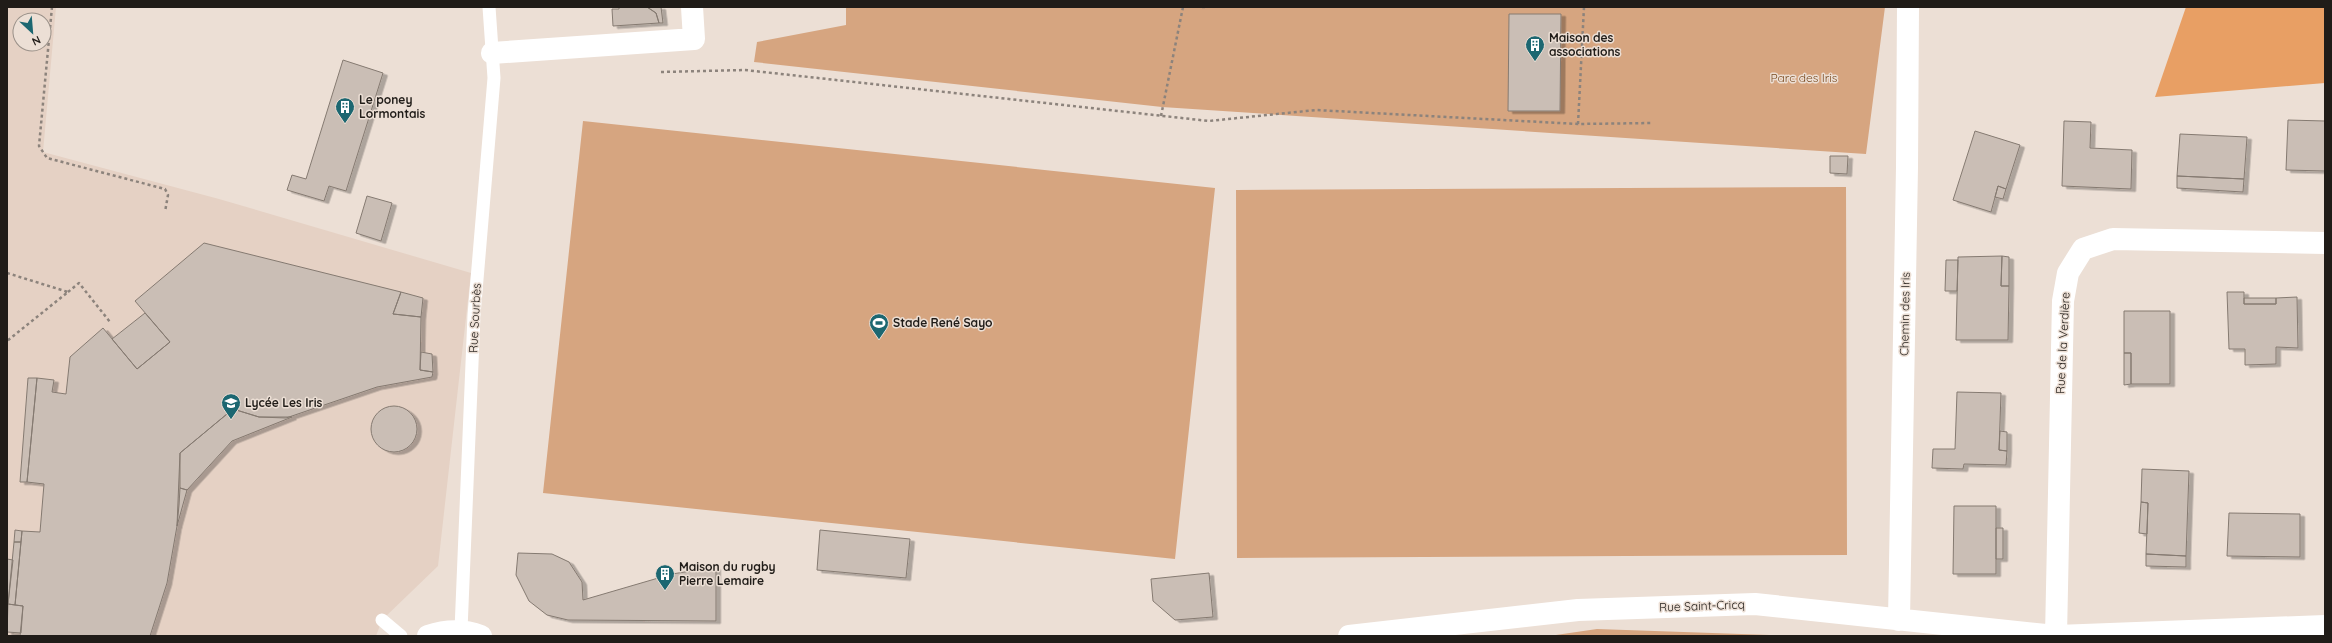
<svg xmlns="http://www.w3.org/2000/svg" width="2332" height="643" viewBox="0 0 2332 643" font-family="Quicksand,sans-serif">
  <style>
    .built { fill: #e5d1c4; fill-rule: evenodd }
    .green { fill: #d6a580 }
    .forest { fill: #e89f64 }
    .building { fill: #cabeb5; stroke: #857a71; filter: url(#shadow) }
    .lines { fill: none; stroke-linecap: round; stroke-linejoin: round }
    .path { stroke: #8c837c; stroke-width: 2.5; stroke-dasharray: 3 3; stroke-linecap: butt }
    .lane { stroke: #fff; stroke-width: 13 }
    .street { stroke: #fff; stroke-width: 22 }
    .labels { text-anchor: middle; stroke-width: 3; stroke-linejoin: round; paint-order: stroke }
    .poi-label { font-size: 12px; font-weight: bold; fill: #201c18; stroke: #ecdfd5; text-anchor: start }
    .park-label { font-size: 12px; fill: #79491e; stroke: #ecdfd5 }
    .street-label { font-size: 12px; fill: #201c18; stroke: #ecdfd5 }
  </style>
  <defs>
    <filter id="shadow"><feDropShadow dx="4.5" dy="2.5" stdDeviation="0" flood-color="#0004"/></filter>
  </defs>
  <rect width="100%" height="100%" fill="#ecdfd5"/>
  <path class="built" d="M7,7H56L43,152L219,199L471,273L438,566L382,620L376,636H7ZM20,20H44V44H20Z"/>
  <path class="green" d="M846,7H1885L1866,154L1162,107L754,62L757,42L846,25Z
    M583,121L1215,188L1175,559L543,493Z
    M1846,187L1847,555L1237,558L1236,190Z
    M1597,629L1770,635V636H1549Z"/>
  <path class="forest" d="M2186,7H2325V83L2155,97Z"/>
  <path class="building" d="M619,7H647L656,13L659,23L613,26L612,9H619Z
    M647,7H661L663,23H659L656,13Z
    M1509,14H1561L1560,111H1508Z
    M343,60L383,73L346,191L329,186L324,201L287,190L292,175L306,179Z
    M2288,120L2325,121V171L2286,170Z
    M2064,121L2091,122L2090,148L2132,150L2131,189L2062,186Z
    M1975,131L2020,145L2006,189L1998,186L1991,212L1953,200Z
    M2180,134L2247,137L2244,179L2177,176Z
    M1830,156H1848L1847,174L1830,173Z
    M2177,176L2244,179L2243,192L2177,188Z
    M1998,186L2006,189L2003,199L1995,197Z
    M367,196L392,203L381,241L356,233Z
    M204,243L401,292L393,314L421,317L420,370L433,372L432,377L377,387L286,418L259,417L233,409L180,453L177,526L167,583L150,636H20L23,606L15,605L22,531L40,532L44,484L27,482L37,378L54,380L52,392L66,394L70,357L103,328L137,369L170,342L135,301Z
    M2002,256L2009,257V286H2001Z
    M2002,256L2001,286H2009L2008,340H1956L1958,257Z
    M1946,260H1958L1957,291H1945Z
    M401,292L423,298L421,317L393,314Z
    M2227,292H2244V304H2276V298L2297,297L2298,348L2276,347V364L2245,365V349H2229Z
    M2244,298H2276V304H2244Z
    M2124,311H2170V384H2131V353H2124Z
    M145,313L170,342L137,369L112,339Z
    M421,352L432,354L433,372L420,370Z
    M2124,353H2131V384L2124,385Z
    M28,378H37L27,482H20Z
    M1957,392L2001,393L1999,450L2007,451L2006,465L1964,464L1963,469L1932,468L1933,449H1955Z
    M371 429a23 23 0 1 1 46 0a23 23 0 1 1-46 0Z
    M233,409L259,417H292L232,441L187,490L180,488V453Z
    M2000,431L2007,432V451L1999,450Z
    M2142,469L2189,471L2186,556L2146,554L2148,503L2141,502Z
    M180,488L187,490L177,526L179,505Z
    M2141,502L2148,503L2147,534L2139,533Z
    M1954,506H1996V574H1953Z
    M2229,513L2300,514V557L2227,556Z
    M1996,528H2003V559H1996Z
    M15,530L22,531L21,542H14Z
    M820,530L910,539L906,578L817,570Z
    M14,542H21L15,605L8,604Z
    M518,553L552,554L569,562L582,582L583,600L672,574L716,567V621L568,620L547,615L529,601L516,575Z
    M2146,554L2186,556V567L2146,566Z
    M7,559L13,560L8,604H7Z
    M1209,573L1213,617L1175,620L1153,601L1151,579Z
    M8,604L23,606L21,633L7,632Z"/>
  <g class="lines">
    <path class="path" d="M52,7L39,146L47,158L165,189L168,195L165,212
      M1202,7H1205
      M661,72L745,70L1209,121L1316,110L1578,124L1651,123
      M1161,116L1183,7
      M1578,124L1584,7
      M7,273L68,292L7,341
      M68,292L79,283L110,322"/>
    <path class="lane" d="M382,620L401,636
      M461,630L474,315L494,78L489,7"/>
    <path class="street" d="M492,53L694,39L692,7
      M1899,620L1907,167L1908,7
      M428,636C446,630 462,629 481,636
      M1349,636L1578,610L1755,604L2055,636
      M2056,636L2063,301L2068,273L2083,249L2113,239L2325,243
      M2057,636L2325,626"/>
  </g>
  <defs>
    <symbol id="building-pin" viewBox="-11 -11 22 30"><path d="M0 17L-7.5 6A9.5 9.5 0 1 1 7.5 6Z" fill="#1c6771" stroke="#ecdfd5"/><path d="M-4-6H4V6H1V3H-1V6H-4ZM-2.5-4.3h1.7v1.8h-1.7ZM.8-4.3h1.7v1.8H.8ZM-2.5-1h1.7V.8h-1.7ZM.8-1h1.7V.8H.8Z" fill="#fff"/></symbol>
    <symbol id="stadium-pin" viewBox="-11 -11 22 30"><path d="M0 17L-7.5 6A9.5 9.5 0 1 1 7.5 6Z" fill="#1c6771" stroke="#ecdfd5"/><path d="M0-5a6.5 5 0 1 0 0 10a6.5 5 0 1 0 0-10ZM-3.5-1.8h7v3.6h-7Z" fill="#fff"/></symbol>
    <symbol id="school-pin" viewBox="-11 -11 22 30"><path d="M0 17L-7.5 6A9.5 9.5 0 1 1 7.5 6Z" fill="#1c6771" stroke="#ecdfd5"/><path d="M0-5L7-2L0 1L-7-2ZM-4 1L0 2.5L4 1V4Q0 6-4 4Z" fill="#fff"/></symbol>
  </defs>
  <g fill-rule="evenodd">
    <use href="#building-pin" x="1524" y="34" width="22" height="30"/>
    <use href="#building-pin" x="334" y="96" width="22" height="30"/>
    <use href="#stadium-pin" x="868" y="312" width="22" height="30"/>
    <use href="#school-pin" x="220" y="392" width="22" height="30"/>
    <use href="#building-pin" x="654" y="563" width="22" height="30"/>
  </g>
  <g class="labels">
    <g class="poi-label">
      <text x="1549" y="42">Maison des<tspan x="1549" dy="14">associations</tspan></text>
      <text x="359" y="104">Le poney<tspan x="359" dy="14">Lormontais</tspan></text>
      <text x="893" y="327">Stade René Sayo</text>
      <text x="245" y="407">Lycée Les Iris</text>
      <text x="679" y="571">Maison du rugby<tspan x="679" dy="14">Pierre Lemaire</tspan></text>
    </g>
    <g class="park-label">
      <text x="1804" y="82">Parc des Iris</text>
    </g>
    <g class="street-label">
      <text transform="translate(1905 314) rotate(-89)" y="4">Chemin des Iris</text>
      <text transform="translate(475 318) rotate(-87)" y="4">Rue Sourbès</text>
      <text transform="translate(2063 343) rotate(-87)" y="4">Rue de la Verdière</text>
      <text transform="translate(1702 606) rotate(-2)" y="4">Rue Saint-Cricq</text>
    </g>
  </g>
  <rect width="2332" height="643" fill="none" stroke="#201c18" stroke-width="16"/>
  <g transform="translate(32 32) rotate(154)"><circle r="19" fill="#ecdfd5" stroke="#9a9189"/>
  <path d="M0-3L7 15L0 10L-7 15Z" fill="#1c6771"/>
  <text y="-6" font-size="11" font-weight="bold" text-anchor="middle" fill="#201c18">N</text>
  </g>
</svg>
